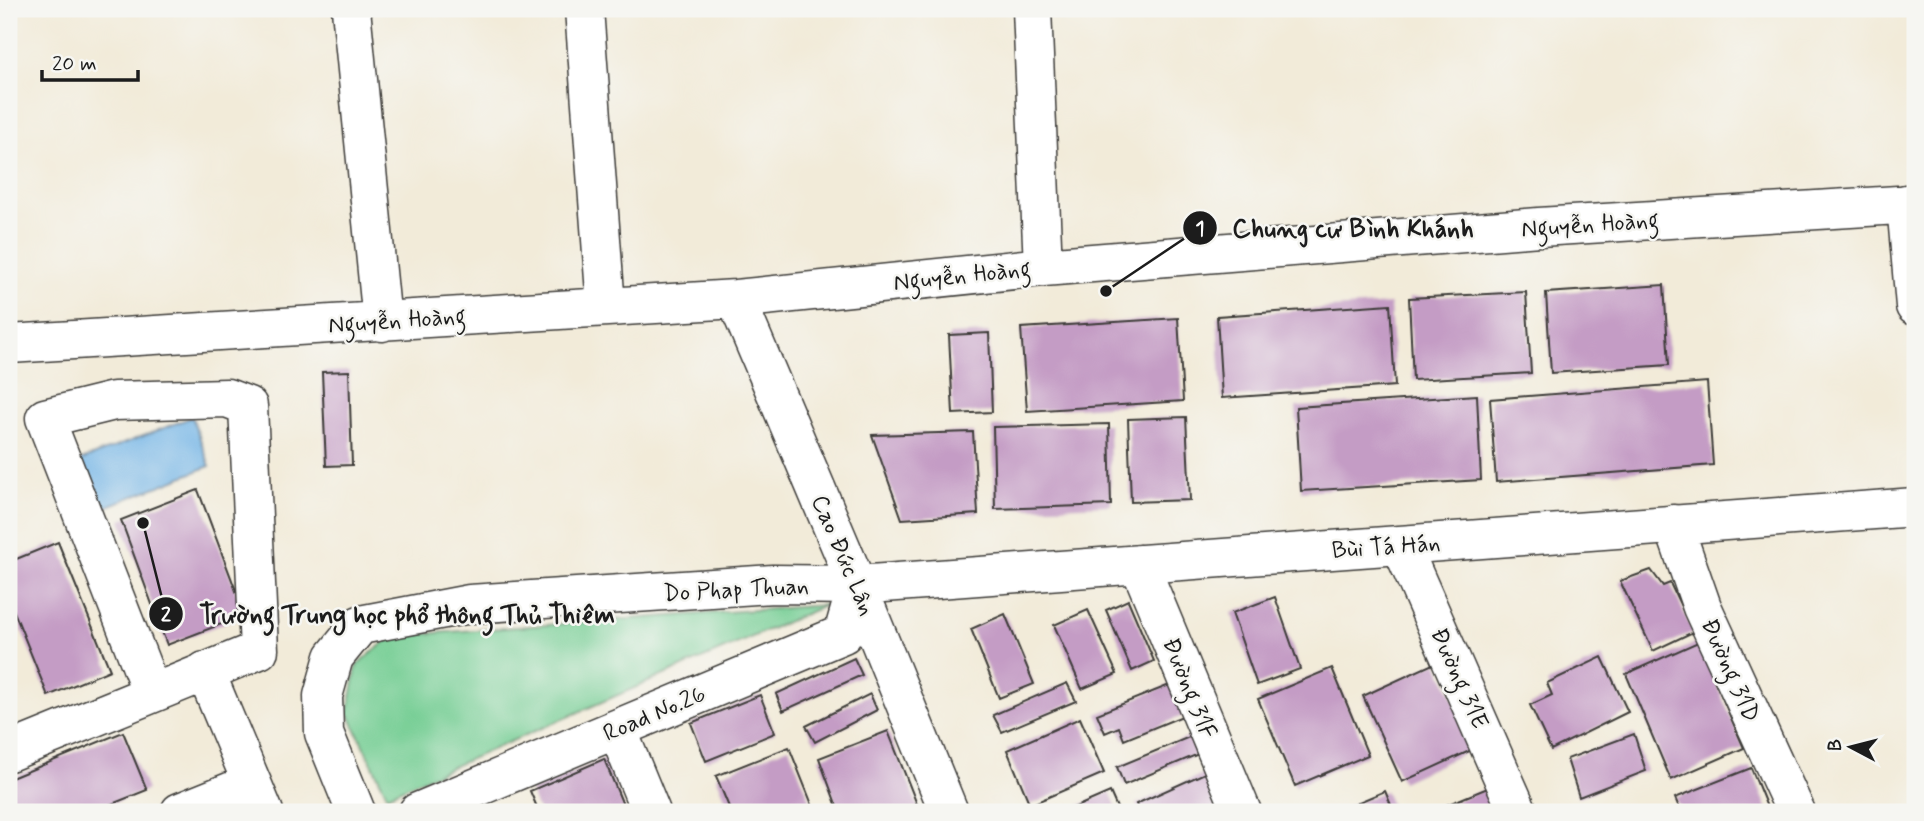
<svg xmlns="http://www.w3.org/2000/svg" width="1924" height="821" viewBox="0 0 1924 821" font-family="Mynerve,sans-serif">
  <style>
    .green { fill: #76ce94; stroke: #497558; stroke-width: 2 }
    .water { fill: #72b4e6; stroke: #476881; stroke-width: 2 }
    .building { fill: #c49cc5 }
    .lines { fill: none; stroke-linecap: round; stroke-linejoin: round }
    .minor-casing { stroke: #3c3b38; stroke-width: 41 }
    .minor { stroke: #fff; stroke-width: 38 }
    .labels { text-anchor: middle; stroke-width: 5; stroke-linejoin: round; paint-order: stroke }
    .street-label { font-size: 24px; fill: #1c1c1c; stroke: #f6f6f2 }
    .leader { fill: none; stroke: #1c1c1c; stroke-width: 2.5 }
    .callout-dot { fill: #1c1c1c; stroke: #f6f6f2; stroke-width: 2.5 }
    .mark-label { font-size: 21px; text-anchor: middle; font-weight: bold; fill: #fff }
    .callout-label { font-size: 26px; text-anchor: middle; font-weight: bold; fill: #1c1c1c; stroke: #f6f6f2; stroke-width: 5; stroke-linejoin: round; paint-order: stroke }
  </style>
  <rect width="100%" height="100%" fill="#f6f6f2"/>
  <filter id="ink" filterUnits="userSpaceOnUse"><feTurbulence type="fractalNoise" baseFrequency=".0143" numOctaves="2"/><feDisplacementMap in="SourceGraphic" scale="14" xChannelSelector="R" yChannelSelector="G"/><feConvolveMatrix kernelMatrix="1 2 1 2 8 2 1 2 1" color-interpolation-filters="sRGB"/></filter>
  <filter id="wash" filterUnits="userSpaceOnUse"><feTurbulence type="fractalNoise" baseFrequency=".00686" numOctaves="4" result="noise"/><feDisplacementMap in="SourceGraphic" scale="28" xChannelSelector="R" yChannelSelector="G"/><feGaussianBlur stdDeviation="1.57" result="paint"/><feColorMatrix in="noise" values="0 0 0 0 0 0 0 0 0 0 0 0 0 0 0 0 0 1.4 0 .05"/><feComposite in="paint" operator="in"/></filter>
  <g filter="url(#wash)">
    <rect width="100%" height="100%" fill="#f2ebd9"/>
    <path class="green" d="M826,605L387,795L348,713L357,665L392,636Z"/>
    <path class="water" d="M192,417L210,466L98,510L79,461Z"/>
    <g id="blocks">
      <path class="building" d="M1664,285L1669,365L1551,373L1546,293Z
        M1526,292L1531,373L1413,380L1409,298Z
        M1390,304L1395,386L1222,398L1217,316Z
        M1178,318L1183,401L1027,411L1021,328Z
        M989,333L992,412L953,414L949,335Z
        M349,371L352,465L326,466L322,372Z
        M1707,382L1713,465L1496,482L1490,399Z
        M1477,395L1481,480L1301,491L1296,407Z
        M1186,417L1190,500L1131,502L1128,419Z
        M1109,424L1111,505L995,509L993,427Z
        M973,432L978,514L902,519L872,435Z
        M198,490L245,615L167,645L121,520Z
        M58,542L110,670L48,696L9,599V562Z
        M1651,570L1663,586L1670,583L1693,632L1653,651L1620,581Z
        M1275,597L1300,669L1257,685L1232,613Z
        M1128,600L1154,661L1132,671L1106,610Z
        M1088,610L1117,674L1082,689L1054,625Z
        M1005,614L1034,684L999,698L971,629Z
        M1698,642L1744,748L1671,780L1626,674Z
        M1602,657L1628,712L1551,750L1530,705L1552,695L1547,683Z
        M854,658L862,675L783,711L776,694Z
        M1437,662L1476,748L1402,782L1363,696Z
        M1332,668L1368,755L1295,786L1258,699Z
        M1067,683L1076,701L1002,732L993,715Z
        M1172,684L1185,715L1124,740L1119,727L1105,733L1097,714Z
        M870,694L877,710L815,742L806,726Z
        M760,695L775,733L706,761L691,723Z
        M1080,718L1104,773L1030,805L1007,750Z
        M888,731L920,812H839L819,758Z
        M123,732L147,790L92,812H9V779Z
        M1634,734L1646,771L1579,797L1567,759Z
        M1194,735L1201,753L1124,785L1117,767Z
        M789,747L815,812H731L716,776Z
        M604,759L626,812H539L530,791Z
        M1751,768L1769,812H1681L1675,798Z
        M1207,772L1225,812H1139L1136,804Z
        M1490,787L1500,812H1429Z
        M1385,791L1394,812H1335Z
        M1110,792L1118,810L1113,812H1064Z"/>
    </g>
  </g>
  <g filter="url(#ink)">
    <use href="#blocks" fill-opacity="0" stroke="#3c3b38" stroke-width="2"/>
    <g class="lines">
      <defs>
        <path id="minor" d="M351,9L382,322
          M584,9L606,307
          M1032,9L1043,267
          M1906,204L1915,306
          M736,299L857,585L949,812
          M9,344L736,299L1043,267L1539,227L1915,204
          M1673,524L1702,607L1796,812
          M1401,545L1518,812
          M1139,564L1242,812
          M205,671L264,812
          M617,729L651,812
          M9,752L259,650L248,406L227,398L114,401L45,418L152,693
          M180,812L252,783
          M356,812L324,733L323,696L334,657L360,625L470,604L773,584L857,585L1915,507
          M418,812L843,634L857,585"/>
      </defs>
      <use href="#minor" class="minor-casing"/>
      <use href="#minor" class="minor"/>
    </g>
  </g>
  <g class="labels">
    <g class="street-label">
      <text transform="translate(1590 224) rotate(-4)" y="8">Nguyễn Hoàng</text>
      <text transform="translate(962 275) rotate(-6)" y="8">Nguyễn Hoàng</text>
      <text transform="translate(397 320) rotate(-4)" y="8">Nguyễn Hoàng</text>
      <text transform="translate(1386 546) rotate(-4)" y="8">Bùi Tá Hán</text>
      <text transform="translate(844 555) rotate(67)" y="8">Cao Đức Lân</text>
      <text transform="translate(736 589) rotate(-3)" y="8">Do Phap Thuan</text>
      <text transform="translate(1731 670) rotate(66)" y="8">Đường 31D</text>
      <text transform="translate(1460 678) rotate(66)" y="8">Đường 31E</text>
      <text transform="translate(1190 688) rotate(68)" y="8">Đường 31F</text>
      <text transform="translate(654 713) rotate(-23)" y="8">Road No.26</text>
    </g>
  </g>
  <path class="leader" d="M1106 291L1200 228M143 523L166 614"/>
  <g class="callout-dot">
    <circle cx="1106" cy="291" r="7"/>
    <circle cx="143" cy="523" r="7"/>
    <circle cx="1200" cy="228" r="18"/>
    <circle cx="166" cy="614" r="18"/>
  </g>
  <g class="mark-label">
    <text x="1200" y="235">1</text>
    <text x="166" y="621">2</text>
  </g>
  <g class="callout-label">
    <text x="1353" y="237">Chung cư Bình Khánh</text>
    <text x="407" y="623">Trường Trung học phổ thông Thủ Thiêm</text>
  </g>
  <rect width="1924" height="821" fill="none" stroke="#f6f6f2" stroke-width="35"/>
  <g transform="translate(1851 747) rotate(277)" stroke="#f6f6f2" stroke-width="5" paint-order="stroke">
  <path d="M0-5L12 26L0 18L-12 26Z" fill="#1c1c1c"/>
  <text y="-10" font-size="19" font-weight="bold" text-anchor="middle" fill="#1c1c1c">B</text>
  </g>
  <path d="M42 70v10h96v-10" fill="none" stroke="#1c1c1c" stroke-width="3.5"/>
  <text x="52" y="70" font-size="21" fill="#1c1c1c" stroke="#f6f6f2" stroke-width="5" paint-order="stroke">20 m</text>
</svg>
